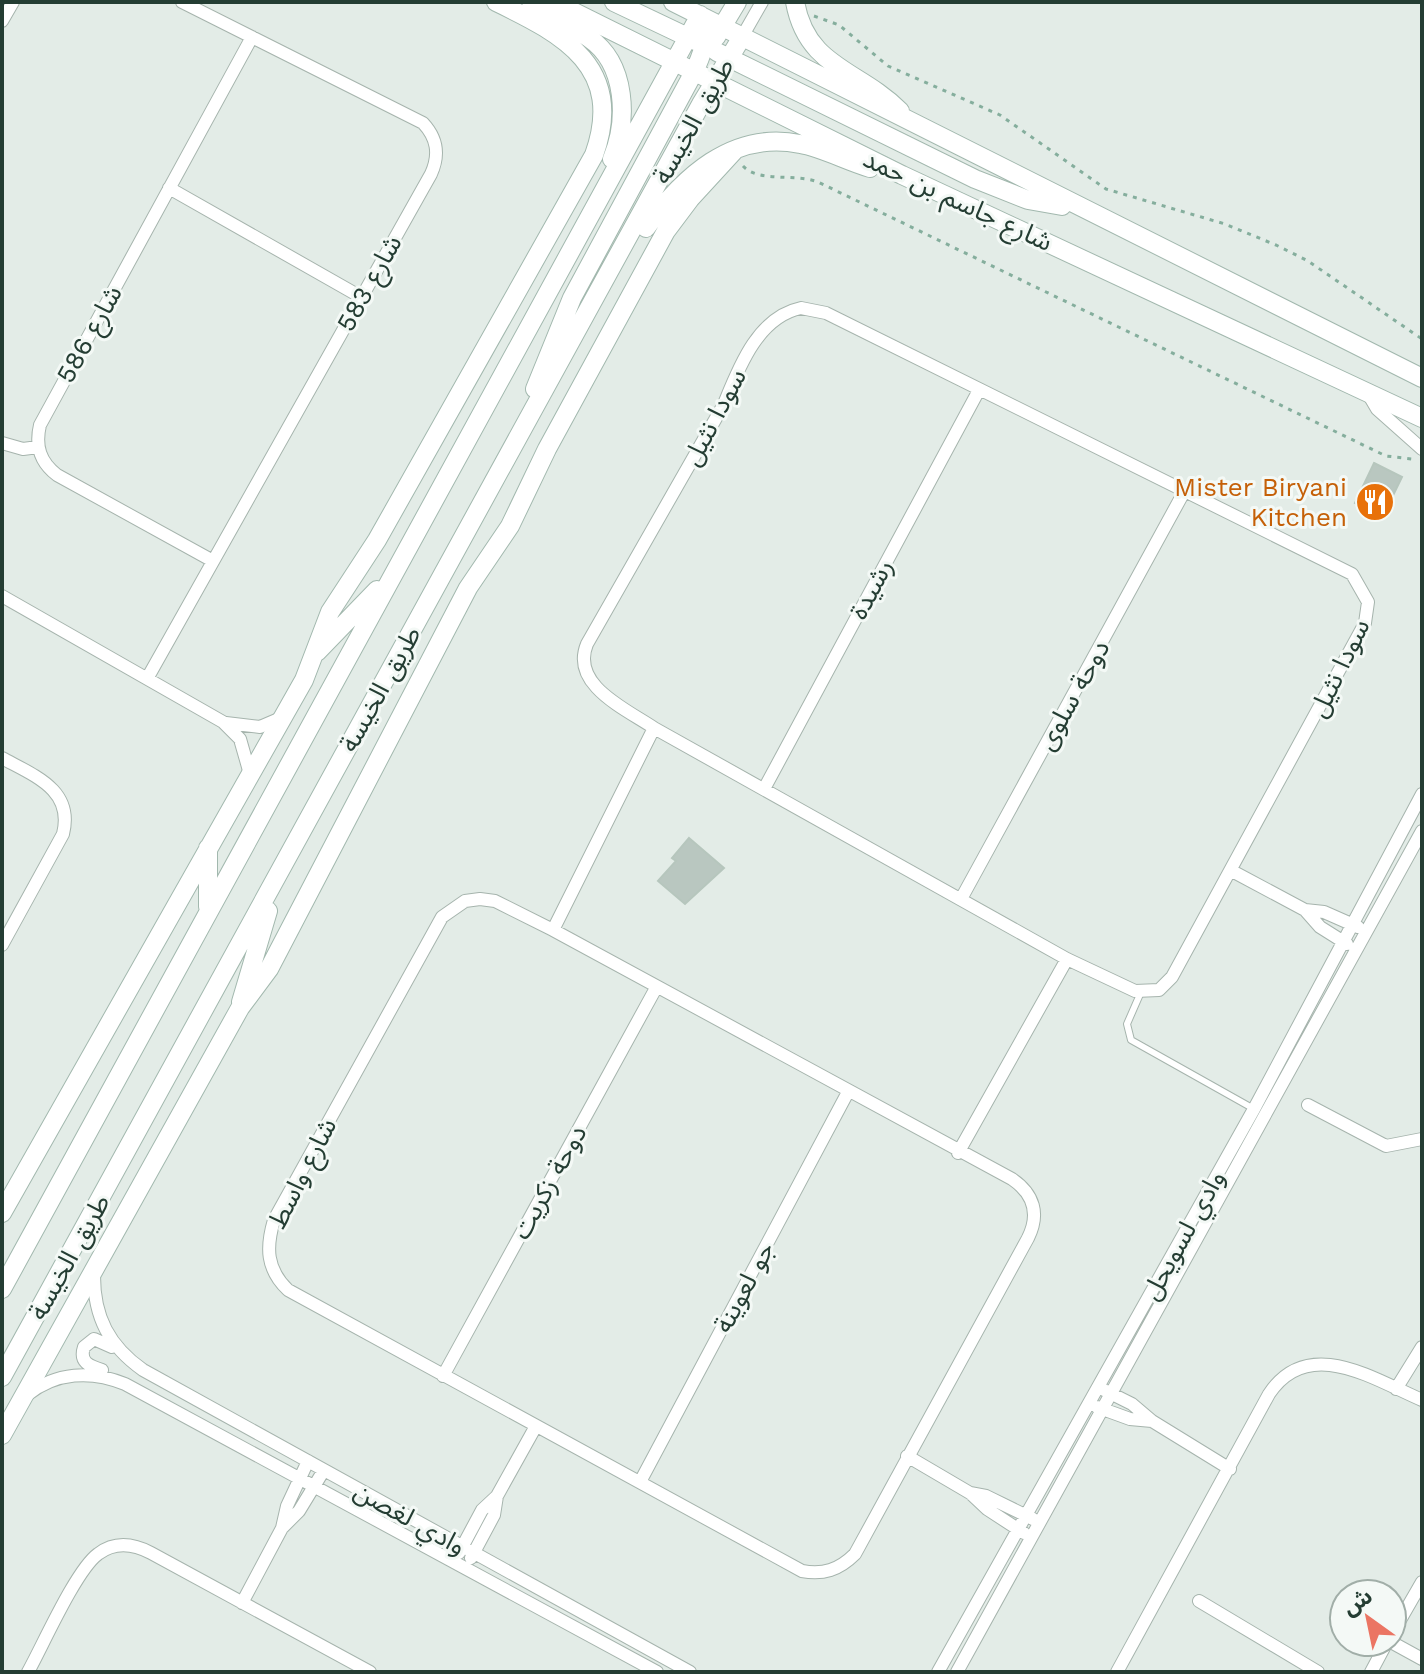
<svg xmlns="http://www.w3.org/2000/svg" width="1424" height="1674" viewBox="0 0 1424 1674" font-family="'Work Sans','Noto Sans Arabic',sans-serif">
  <style>
    .building { fill: #b9c7c0; stroke: #b6c6bd; stroke-width: 2 }
    .lines { fill: none; stroke-linecap: round; stroke-linejoin: round }
    .lane-casing { stroke: #a6b4ad; stroke-width: 8 }
    .street-casing { stroke: #a6b4ad; stroke-width: 14 }
    .secondary-casing { stroke: #a2b8ae; stroke-width: 20 }
    .path { stroke: #85ae9d; stroke-width: 3; stroke-dasharray: 4 6; stroke-linecap: butt }
    .lane { stroke: #fff; stroke-width: 6 }
    .street { stroke: #fff; stroke-width: 12 }
    .secondary { stroke: #fff; stroke-width: 18 }
    .labels { text-anchor: middle; stroke-width: 6; stroke-linejoin: round; paint-order: stroke }
    .street-label { font-size: 26px; fill: #243d33; stroke: #f4f9f6 }
    .food-label { font-size: 26px; fill: #c56008; stroke: #f4f9f6; text-anchor: end }
  </style>
  <rect width="100%" height="100%" fill="#e3ece7"/>
  <path class="building" d="M1374,463L1402,477L1383,516L1355,503Z
    M689,838L724,868L685,904L658,881L676,861L672,858Z"/>
  <g class="lines">
    <defs>
      <path id="lane" d="M1141,992L1127,1024L1131,1040L1254,1109"/>
      <path id="street" d="M2,21L13,2
        M742,37L762,2
        M169,188L361,297
        M801,308L826,313L1352,574L1368,602L1365,623L1172,977L1159,990L1135,991L1067,959L654,728C626,709 570,685 587,644L724,404C739,367 758,317 801,308Z
        M1367,392L1377,409L1422,449
        M2,443L23,449L38,447
        M213,561L57,475C40,462 35,446 40,425L252,37
        M2,596L223,722L240,739L250,774
        M148,677L431,174C440,154 437,138 423,123L182,2
        M226,723L260,727L281,718
        M2,758C35,776 74,790 63,834L2,945
        M764,789L979,390
        M1232,871L1305,910L1320,927L1347,944
        M480,899L495,901L553,930L1012,1179C1034,1194 1040,1214 1028,1238L855,1554C839,1570 823,1575 802,1571L288,1290C266,1269 266,1247 274,1220L442,917L465,901Z
        M961,899L1184,492
        M1305,910L1324,912L1358,927
        M553,930L654,728
        M1308,1105L1386,1146L1422,1139
        M958,1153L1067,959
        M94,1276C94,1317 109,1346 143,1370L690,1672
        M102,1370C89,1366 79,1362 84,1347L94,1339L112,1347
        M443,1376L656,988
        M1396,1389L1422,1347
        M1104,1390L1132,1404L1152,1421L1230,1469
        M27,1395C56,1372 91,1370 125,1384L657,1672
        M1097,1407L1130,1419L1152,1421
        M907,1456L970,1493L987,1509L1024,1533
        M640,1482L848,1092
        M970,1493L986,1496L1033,1519
        M282,1528L299,1511L324,1470
        M459,1553L482,1510L497,1496L536,1426
        M471,1558L494,1515L497,1496
        M1199,1601L1318,1672
        M242,1603L282,1528L287,1506L308,1461
        M1392,1634L1422,1582
        M1391,1642L1422,1659
        M28,1672C43,1645 76,1570 98,1554C115,1541 134,1544 151,1553L370,1672
        M938,1672L1254,1109L1422,794
        M957,1672L1422,831
        M1117,1672L1269,1394C1308,1335 1373,1379 1422,1400
        M1371,1672L1387,1642"/>
      <path id="secondary" d="M531,2C549,18 570,24 589,38C627,64 628,121 612,159
        M554,2L902,175L1422,418
        M614,2L698,42
        M673,2L1422,378
        M795,2C807,68 858,69 900,111
        M716,37L737,2
        M717,52L975,179L1028,200L1062,206
        M646,228C682,178 732,130 800,144C823,148 846,161 870,168
        M535,389L572,298L695,70C703,51 711,35 700,15
        M317,652L377,590
        M208,848V907
        M241,1002L268,911
        M2,1213L304,680L330,612L377,540L594,155C625,68 565,35 496,2
        M2,1289L700,15
        M2,1377L701,104L742,37
        M2,1435L240,1008L269,969L468,588L510,526L547,449L666,231L690,199L735,150"/>
    </defs>
    <use href="#lane" class="lane-casing"/>
    <use href="#street" class="street-casing"/>
    <use href="#secondary" class="secondary-casing"/>
    <path class="path" d="M814,16L839,25L888,66L1000,115L1106,189L1225,224L1276,245L1308,261L1422,339
      M743,166C759,183 794,173 818,182L1386,456L1412,459"/>
    <use href="#lane" class="lane"/>
    <use href="#street" class="street"/>
    <use href="#secondary" class="secondary"/>
  </g>
  <defs>
    <symbol id="restaurant-disc" viewBox="-11 -11 22 22"><circle r="9.5" fill="#e8710a" stroke="#f4f9f6"/><path d="M-5-6h1v4h1v-4h1v4h1v-4h1v5L-1.5 .5V6h-2V.5L-5-1ZM5-6V6H3V1.5H1.5Q1.5-4 5-6Z" fill="#fff"/></symbol>
  </defs>
  <g fill-rule="evenodd">
    <use href="#restaurant-disc" x="1353" y="480" width="44" height="44"/>
  </g>
  <g class="labels">
    <g class="street-label">
      <text transform="translate(693 121) rotate(-61)" y="9">طريق الخيسة</text>
      <text transform="translate(958 200) rotate(25)" y="9">شارع جاسم بن حمد</text>
      <text transform="translate(369 283) rotate(-61)" y="9">شارع 583</text>
      <text transform="translate(89 334) rotate(-61)" y="9">شارع 586</text>
      <text transform="translate(714 417) rotate(-62)" y="9">سودا نثيل</text>
      <text transform="translate(871 589) rotate(-62)" y="9">رشيدة</text>
      <text transform="translate(1339 668) rotate(-64)" y="9">سودا نثيل</text>
      <text transform="translate(380 689) rotate(-61)" y="9">طريق الخيسة</text>
      <text transform="translate(1073 695) rotate(-61)" y="9">دوحة سلوى</text>
      <text transform="translate(302 1173) rotate(-63)" y="9">شارع واسط</text>
      <text transform="translate(549 1182) rotate(-61)" y="9">دوحة زكريت</text>
      <text transform="translate(1183 1235) rotate(-61)" y="9">وادي لسويحل</text>
      <text transform="translate(69 1257) rotate(-61)" y="9">طريق الخيسة</text>
      <text transform="translate(744 1287) rotate(-62)" y="9">جو لعوينة</text>
      <text transform="translate(410 1518) rotate(29)" y="9">وادي لغصن</text>
    </g>
    <g class="food-label">
      <text x="1347" y="496">Mister Biryani<tspan x="1347" dy="30">Kitchen</tspan></text>
    </g>
  </g>
  <rect width="1424" height="1674" fill="none" stroke="#243d33" stroke-width="8"/>
  <g transform="translate(1368 1618) rotate(327)"><circle r="38" fill="#f4f9f6" stroke="#a1aea8" stroke-width="2"/>
  <path d="M0-6L14 30L0 20L-14 30Z" fill="#eb7563"/>
  <text y="-12" font-size="22" font-weight="bold" text-anchor="middle" fill="#243d33">ش</text>
  </g>
</svg>
